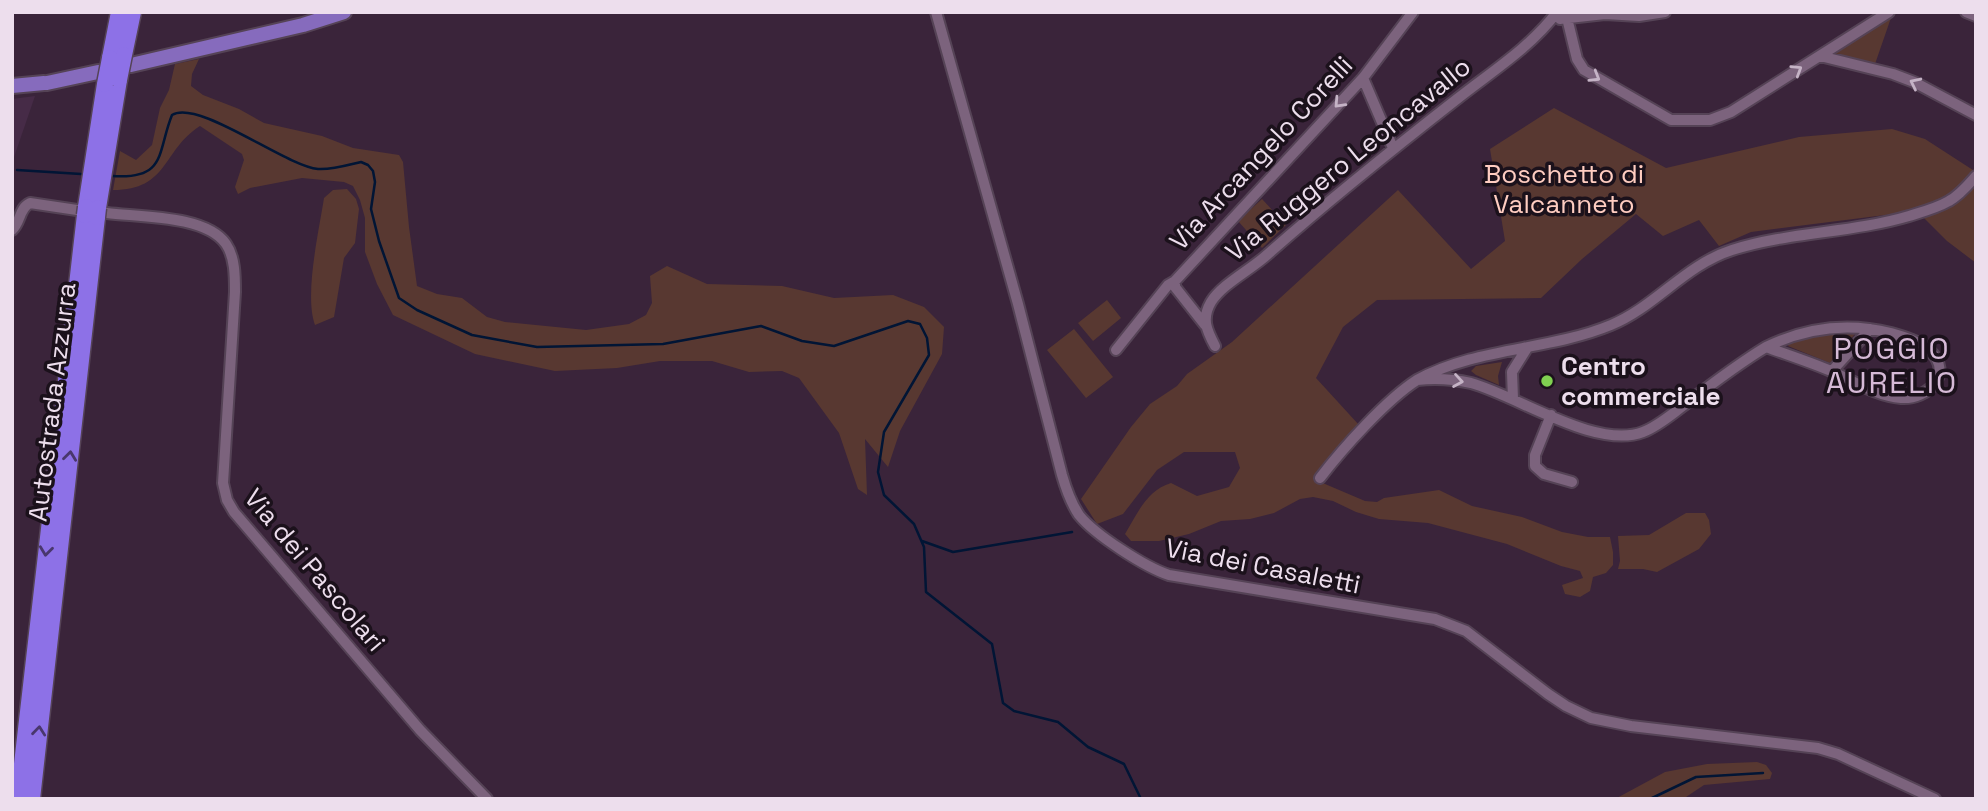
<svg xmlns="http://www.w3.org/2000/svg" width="1988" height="811" viewBox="0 0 1988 811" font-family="'Space Grotesk',sans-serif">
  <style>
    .built { fill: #462b47 }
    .green { fill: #583831 }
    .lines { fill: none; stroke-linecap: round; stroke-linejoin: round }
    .stream { stroke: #011535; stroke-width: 2.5 }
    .minor-casing { stroke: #554356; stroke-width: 14 }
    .major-casing { stroke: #554356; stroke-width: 18 }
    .highway-casing { stroke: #554356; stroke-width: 19 }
    .minor { stroke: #7c637d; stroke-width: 10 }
    .major { stroke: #866bbd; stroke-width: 14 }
    .highway { stroke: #8d71e7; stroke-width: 16 }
    .highway-bridge-casing { stroke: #554356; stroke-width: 19; stroke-linecap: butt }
    .highway-bridge { stroke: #8d71e7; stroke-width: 16 }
    .oneway { stroke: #c5b3c6 }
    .oneway2 { stroke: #49376d }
    .poi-dot { fill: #80d051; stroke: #1b111b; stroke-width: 2.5 }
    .labels { text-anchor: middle; stroke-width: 7; stroke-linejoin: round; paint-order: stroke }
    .street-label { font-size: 26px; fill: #eddeed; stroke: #1b111b }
    .park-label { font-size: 26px; fill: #ffcdc1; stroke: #1b111b }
    .poi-label { font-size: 26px; font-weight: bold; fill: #eddeed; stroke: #1b111b; text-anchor: start }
    .quarter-label { font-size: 30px; letter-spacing: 2px; fill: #d6bad7; stroke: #1b111b }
  </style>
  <rect width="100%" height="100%" fill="#3a243a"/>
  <path class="built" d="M35,96L12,163V99Z"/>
  <path class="green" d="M1893,12L1875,64L1830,54Z
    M199,59L192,74L191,86L203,95L239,109L264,123L322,136L353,148L399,155L403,162L409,227L417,286L437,294L462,298L487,317L505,322L586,330L629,324L646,315L652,303L650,276L667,266L707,284L782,286L834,298L893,295L924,307L944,327L942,354L900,431L888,467L865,439L867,495L858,489L839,433L799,378L782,371L749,372L712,361H660L617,368L555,371L475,354L393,315L377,284L365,252V218L360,200L353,186L344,182L302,178L250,188L238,194L235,187L244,160L242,154L200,126C162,150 169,190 113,190L120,151L136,160L152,145L160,108L169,90L175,64Z
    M1554,108L1666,168L1799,137L1892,129L1925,139L1976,172V263L1947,241L1917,211L1751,232L1719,246L1699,220L1663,236L1636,214L1582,259L1541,298L1377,300L1343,327L1316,378L1359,425L1318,481L1365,501L1377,502L1384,498L1439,490L1472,506L1522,517L1562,532L1588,537H1610L1613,552V565L1606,573L1593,577L1590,591L1580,597L1565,594L1562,585L1583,578L1580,571L1561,566L1507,544L1428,523L1379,519L1356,512L1333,501L1313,497L1300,499L1274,513L1250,519L1221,521L1189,534L1159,541H1131L1125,534C1137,514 1147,490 1171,483L1197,496L1229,487L1240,468L1235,452H1184L1157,470L1123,514L1097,524L1081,499L1131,427L1150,404L1177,386L1187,374L1232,342L1398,190L1471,269L1505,241L1490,149Z
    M347,189L356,199L359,209L355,243L344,258L334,317L315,325C304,295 319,231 324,198L333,190Z
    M1262,199L1286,225L1262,248L1238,221Z
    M1107,300L1121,318L1093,341L1078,323Z
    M1074,329L1113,377L1086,398L1047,350Z
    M1855,334L1830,363L1788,346L1790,342L1822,335Z
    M1502,362L1498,376L1499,385L1476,375L1471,371L1476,366Z
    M1686,513H1705L1709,520L1711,534L1699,549L1657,572L1643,569H1618L1620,561L1618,536L1649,535Z
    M1757,762L1766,765L1772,773L1770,779L1704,785L1683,799H1615L1665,772L1707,764Z"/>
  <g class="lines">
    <path class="stream" d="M12,170H13
      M17,170L81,174
      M112,176C167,180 157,152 172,115C199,99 285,166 318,169C332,170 348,165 361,162L368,165L373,171L375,182L371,209L379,241L399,298L417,310L472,335L537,347L663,344L761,326L802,341L834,346L908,321L920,324L927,338L929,355L884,432L878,472L884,495L914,524L924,547L926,592L992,644L1003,703L1014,711L1058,722L1088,747L1124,764L1141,799
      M922,541L953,552L1072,532
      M1650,799L1696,777L1763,773"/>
    <defs>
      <path id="minor" d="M936,12L1018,304L1062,475C1066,489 1071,503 1079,515C1095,535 1145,567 1169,575L1435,619L1466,631L1548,694L1566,706L1591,718L1631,726L1818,748L1838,754L1935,799
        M1966,12L1976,16
        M1567,18L1577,59L1584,70L1671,120H1710L1731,112L1889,12
        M1560,19L1605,14L1639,16L1665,12
        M1820,56L1893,74L1914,82L1976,115
        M1363,78L1393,148
        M107,213C139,217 206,215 226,244C235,257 235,276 235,292L223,483L227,500L234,512L420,730L487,799
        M12,230C21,222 19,208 30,203L77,210
        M1205,325L1175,287V281L1363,78L1413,12
        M1215,346C1207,331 1201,319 1211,302C1222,284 1252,269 1268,254C1329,200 1393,149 1457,99C1491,72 1531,47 1557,12
        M1766,347C1807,327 1847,322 1891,333C1905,337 1919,341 1930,351C1954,373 1928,400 1901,398C1876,396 1854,381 1831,371C1810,362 1788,355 1766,347C1738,364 1713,383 1687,403C1673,413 1659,426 1643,432C1596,450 1518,396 1471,383C1453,379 1435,378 1417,380C1477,347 1548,351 1611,325C1655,307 1685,265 1732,250C1788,232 1852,233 1909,216C1922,212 1937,208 1949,201C1960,195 1968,185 1976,176
        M1116,350L1168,285L1175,281
        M1832,371L1870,329
        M1513,399L1512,372L1527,348
        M1551,415L1535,455V466L1544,474L1572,482
        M1320,478C1343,448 1386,400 1417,380"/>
      <path id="major" d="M131,65L303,25L344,12
        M47,83L98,72
        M12,86L44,83"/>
      <path id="highway" d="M124,55L133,12
        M110,58L119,12
        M86,207L105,84
        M98,208L119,80
        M18,799L85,215
        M32,799L97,217"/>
    </defs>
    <use href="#minor" class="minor-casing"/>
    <use href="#major" class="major-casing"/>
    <use href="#highway" class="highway-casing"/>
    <use href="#minor" class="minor"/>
    <use href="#major" class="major"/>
    <use href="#highway" class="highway"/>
    <defs>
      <path id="highway-bridge" d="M119,80L124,55
        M105,84L110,58
        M85,215L86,207
        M97,217L98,208"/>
    </defs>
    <use href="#highway-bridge" class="highway-bridge-casing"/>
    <use href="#highway-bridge" class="highway-bridge"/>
  </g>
  <defs><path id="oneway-chevron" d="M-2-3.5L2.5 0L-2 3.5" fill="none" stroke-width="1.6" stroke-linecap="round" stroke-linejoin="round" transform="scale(1.75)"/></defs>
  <g class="oneway">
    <use href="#oneway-chevron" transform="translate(1797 70) rotate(-32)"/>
    <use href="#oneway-chevron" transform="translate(1595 77) rotate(31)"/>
    <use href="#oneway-chevron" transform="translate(1915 83) rotate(-154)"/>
    <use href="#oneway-chevron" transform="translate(1339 103) rotate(133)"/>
    <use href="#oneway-chevron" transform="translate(1458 381) rotate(9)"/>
  </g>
  <g class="oneway2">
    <use href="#oneway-chevron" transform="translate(70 456) rotate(-83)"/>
    <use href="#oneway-chevron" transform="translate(46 551) rotate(97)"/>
    <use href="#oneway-chevron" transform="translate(39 731) rotate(-84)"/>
  </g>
  <circle class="poi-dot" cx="1547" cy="381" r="7"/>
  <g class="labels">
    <g class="street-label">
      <text transform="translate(1261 153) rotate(-47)" y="9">Via Arcangelo Corelli</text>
      <text transform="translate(1348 159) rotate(-39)" y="9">Via Ruggero Leoncavallo</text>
      <text transform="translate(52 402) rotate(-83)" y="9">Autostrada Azzurra</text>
      <text transform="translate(1263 566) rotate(11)" y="9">Via dei Casaletti</text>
      <text transform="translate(315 570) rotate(50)" y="9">Via dei Pascolari</text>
    </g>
    <g class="park-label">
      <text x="1564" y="183">Boschetto di<tspan x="1564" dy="30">Valcanneto</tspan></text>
    </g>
    <g class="poi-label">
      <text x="1561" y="375">Centro<tspan x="1561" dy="30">commerciale</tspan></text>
    </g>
    <g class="quarter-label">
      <text x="1892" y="359">POGGIO<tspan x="1892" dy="34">AURELIO</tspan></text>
    </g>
  </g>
  <rect width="1988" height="811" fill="none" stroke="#eddeed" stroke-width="28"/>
</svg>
